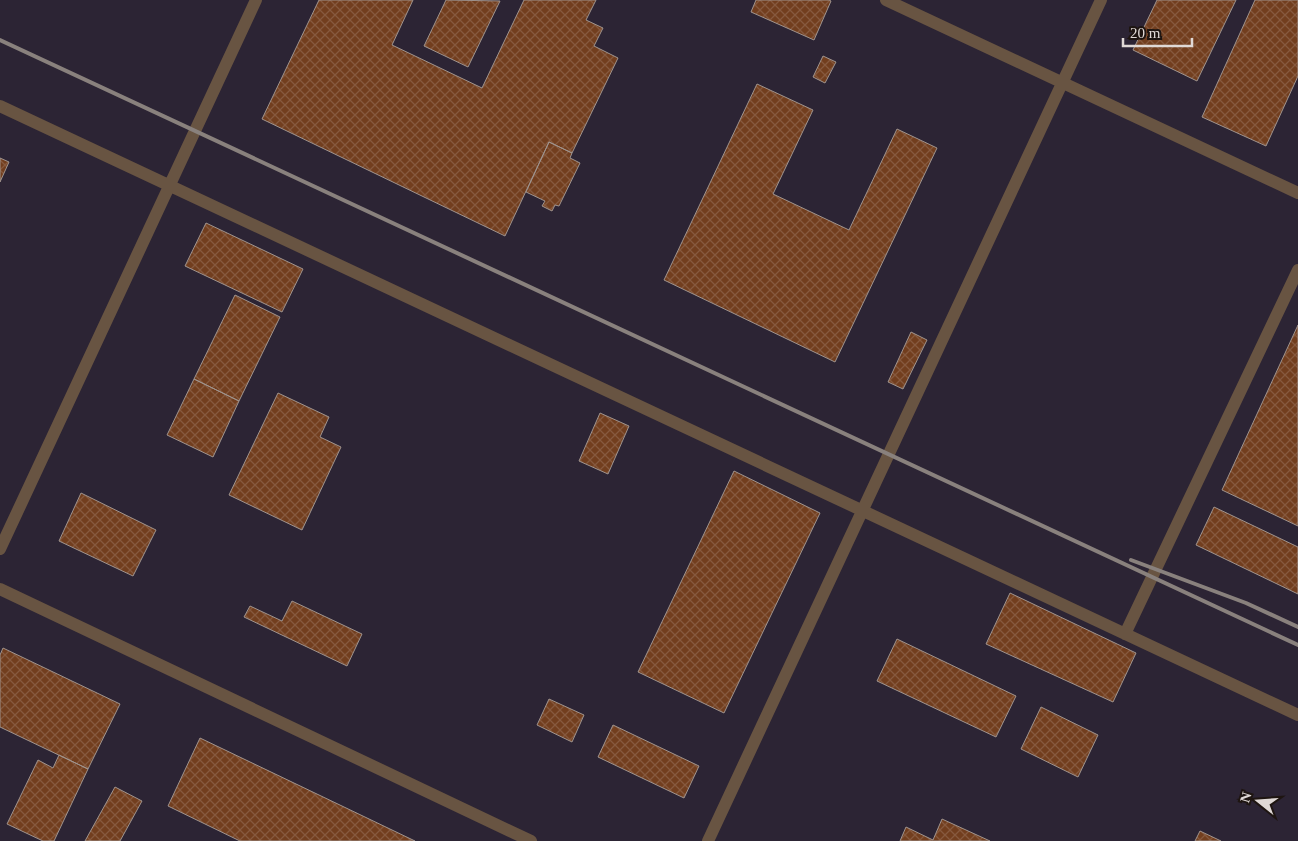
<svg xmlns="http://www.w3.org/2000/svg" width="1298" height="841" viewBox="0 0 1298 841" font-family="'Times New Roman',serif">
  <style>
    .industrial { fill: #2c2434 }
    .building { fill: url(#building-cross-hatch); stroke: #9f938d }
    .lines { fill: none; stroke-linecap: round; stroke-linejoin: round }
    .service { stroke: #685442; stroke-width: 12 }
    .rail { stroke: #89817d; stroke-width: 4 }
  </style>
  <defs>
    <pattern id="building-cross-hatch" width="8" height="8" patternUnits="userSpaceOnUse" patternTransform="scale(1.25)"><rect width="8" height="8" fill="#723e1e"/><path d="M0 0l8 8M0 8l8-8" fill="none" stroke="#86593e"/></pattern>
  </defs>
  <rect width="100%" height="100%" fill="#281f1a"/>
  <path class="industrial" d="M0,0H1298V841H0Z"/>
  <path class="building" d="M319,0H413L392,45L482,88L524,0H596L586,20L603,28L594,46L618,58L572,153L549,142L505,236L262,119Z
    M446,0L500,1L468,67L424,46Z
    M756,0H829L831,1L814,40L751,12Z
    M1157,0H1236L1197,81L1133,50Z
    M1255,0H1298V76L1266,146L1202,117Z
    M823,56L836,62L825,83L813,77Z
    M757,84L813,110L773,194L849,230L897,129L937,148L835,362L664,280Z
    M549,142L572,153L570,158L580,163L559,206L555,205L552,211L542,206L545,201L526,192Z
    M0,158L9,162L0,182Z
    M206,223L303,269L282,312L185,266Z
    M235,295L280,317L239,401L194,379Z
    M1298,325V526L1222,490Z
    M911,332L927,340L903,389L888,382Z
    M194,379L239,401L213,457L167,435Z
    M278,393L329,417L320,437L341,447L302,530L229,495Z
    M600,413L629,426L608,474L579,461Z
    M734,471L820,513L724,713L638,672Z
    M81,493L156,530L133,576L59,541Z
    M1214,507L1298,547V594L1196,545Z
    M1010,593L1136,653L1113,702L986,644Z
    M292,601L362,634L347,666L244,617L250,606L282,621Z
    M897,639L1016,696L996,737L877,681Z
    M3,648L120,704L88,769L0,727V655Z
    M549,699L584,715L572,742L537,725Z
    M1041,707L1098,735L1078,777L1021,749Z
    M613,725L699,766L684,798L598,757Z
    M200,738L415,841H240L168,806Z
    M59,755L88,769L54,841H43L7,824L38,760L53,768Z
    M115,787L142,801L120,841H85Z
    M942,819L990,841H900L906,827L933,840Z
    M1200,831L1221,841H1195Z"/>
  <g class="lines">
    <path class="service" d="M886,0L1298,193
      M0,106L1298,715
      M0,549L256,0
      M0,589L531,841
      M1125,634L1298,270
      M708,841L1101,0"/>
    <path class="rail" d="M0,40L1298,645
      M1131,560L1246,603L1298,627"/>
  </g>
  <g transform="translate(1258 801) rotate(287)" stroke="#1e1511" stroke-width="4" paint-order="stroke">
  <path d="M0-4L9 19L0 12L-9 19Z" fill="#e0d9d6"/>
  <text y="-8" font-size="14" font-weight="bold" text-anchor="middle" fill="#e0d9d6">N</text>
  </g>
  <path d="M1123 38v8h69v-8" fill="none" stroke="#e0d9d6" stroke-width="2.5"/>
  <text x="1130" y="38" font-size="15" fill="#e0d9d6" stroke="#1e1511" stroke-width="4" paint-order="stroke">20 m</text>
</svg>
